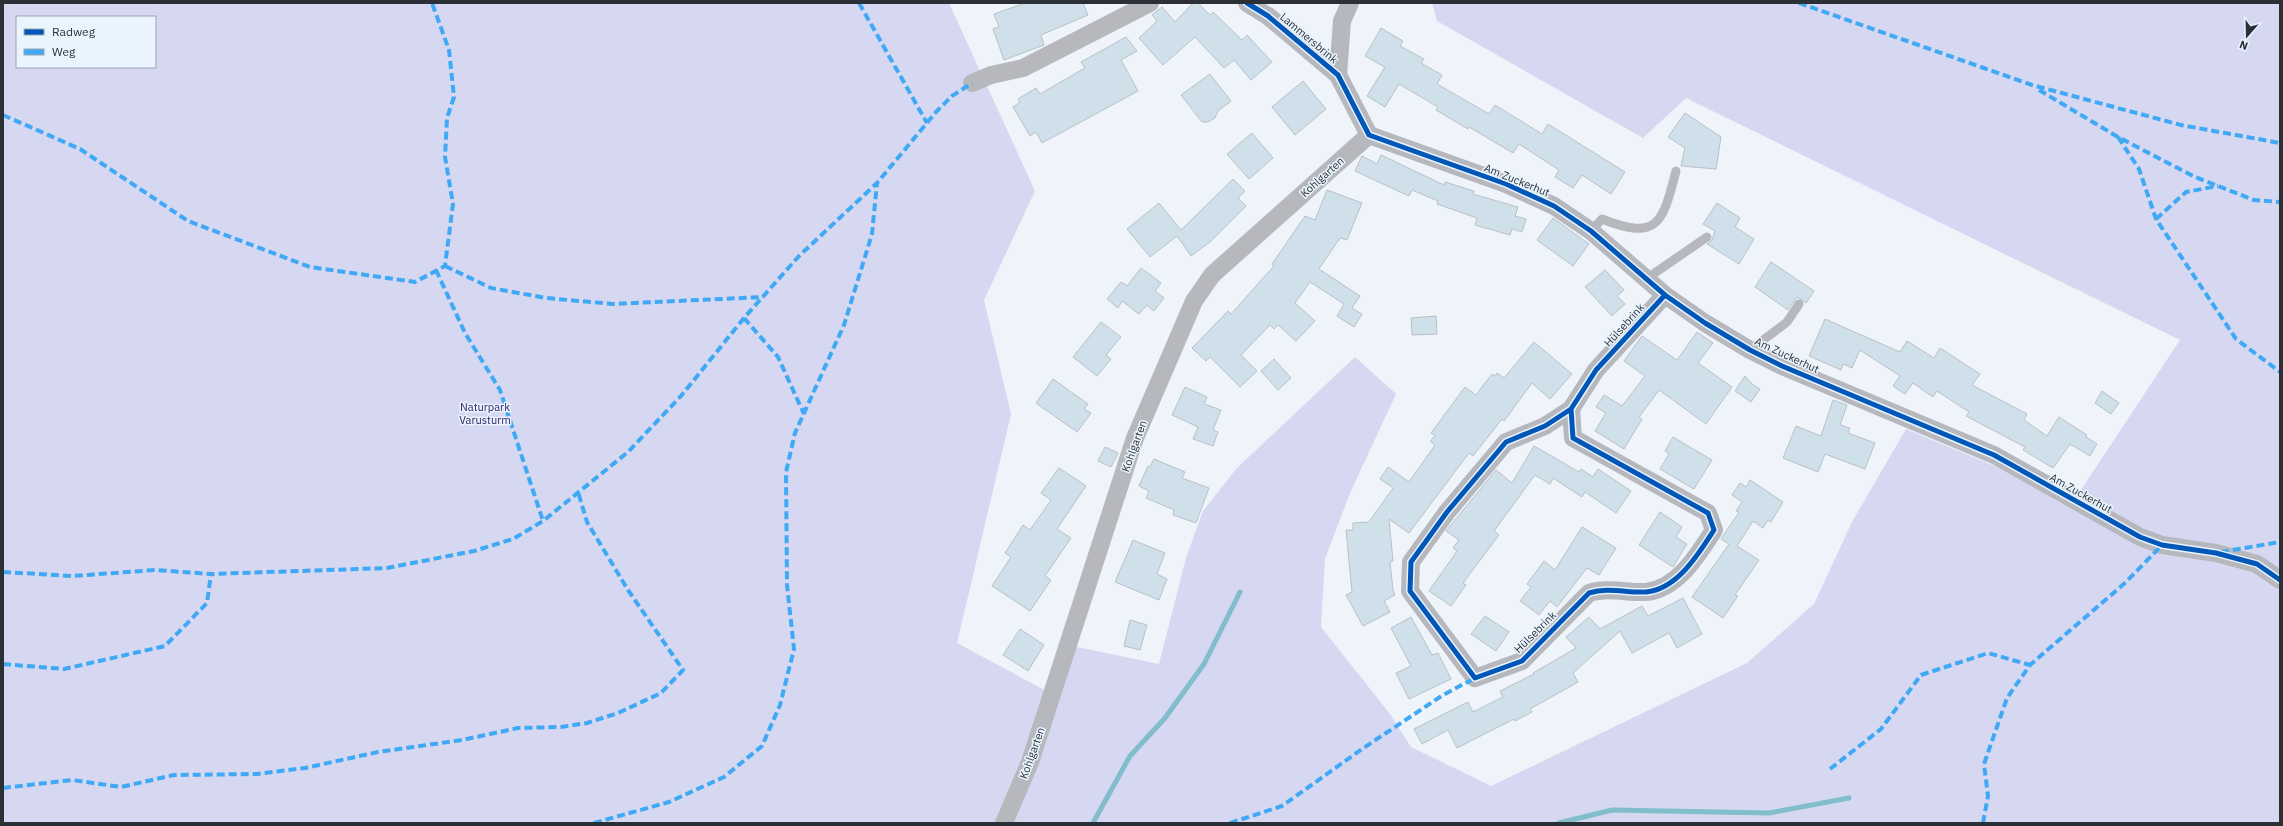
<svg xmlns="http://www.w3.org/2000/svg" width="2283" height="826" viewBox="0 0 2283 826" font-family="'IBM Plex Sans',sans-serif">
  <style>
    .green { fill: #d6d7f1; fill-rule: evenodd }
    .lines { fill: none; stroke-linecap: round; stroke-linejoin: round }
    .stream { stroke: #81bdca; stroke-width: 5 }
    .building { fill: #d0e0ea; stroke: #bac0c5 }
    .service { stroke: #b7b8bd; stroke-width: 9 }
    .minor { stroke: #b7b8bd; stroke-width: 18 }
    .quiet { stroke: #3fa9f5; stroke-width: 4; stroke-dasharray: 8 4; stroke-linecap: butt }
    .cycleway-casing { stroke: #e9f4ff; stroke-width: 8 }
    .cycleway { stroke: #0057b8; stroke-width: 5 }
    .labels { text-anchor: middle; stroke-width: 3; stroke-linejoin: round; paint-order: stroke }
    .street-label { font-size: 11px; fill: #2b3036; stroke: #e9f4ff }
    .park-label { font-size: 11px; fill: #2b1b5f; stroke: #e9f4ff }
  </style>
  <rect width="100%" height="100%" fill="#eef4fa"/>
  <path class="green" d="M3,3H949L1035,191L984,300L1011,414L957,643L1050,693L1072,646L1159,664L1186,558L1203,511L1237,468L1355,357L1396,394L1350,493L1325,559L1321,627L1390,714L1411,747L1491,786L1747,663L1814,604L1852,522L1906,429L1999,468L2069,508L2180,340L1686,98L1643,138L1437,21L1432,3H2280V823H3ZM17,17H155V67H17Z"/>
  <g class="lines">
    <path class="stream" d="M1093,823L1130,756L1165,718L1204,664L1240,592
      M1559,823L1612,810L1769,813L1849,798"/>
  </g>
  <path class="building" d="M1025,3H1083L1088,15L1041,35L1044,45L1004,60L993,29L999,27L994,14Z
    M1193,3H1198L1210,15L1213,12L1242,40L1247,35L1272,62L1251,80L1234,60L1224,68L1195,37L1163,65L1139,38L1157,21L1152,15L1162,7L1175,22Z
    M1381,28L1403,41L1400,46L1424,59L1421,63L1442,75L1437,84L1489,114L1495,105L1542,134L1548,124L1625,172L1611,194L1582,175L1573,188L1555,177L1559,170L1519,144L1513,153L1469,127L1468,129L1436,110L1438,107L1399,84L1385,107L1367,96L1385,67L1365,56Z
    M1126,37L1137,51L1121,60L1138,91L1042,143L1036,132L1030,136L1013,107L1020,102L1018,99L1036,88L1040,94L1085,68L1081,62Z
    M1210,74L1231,101L1218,111L1215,118L1208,122H1202L1181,95Z
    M1303,81L1326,109L1295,135L1272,107Z
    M1685,113L1721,137L1716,169L1681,166L1685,148L1668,137Z
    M1252,133L1273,158L1249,179L1227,154Z
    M1381,155L1444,185L1445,182L1474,191L1473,194L1518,207L1515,216L1526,219L1522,232L1512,229L1510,235L1475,225L1477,218L1437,204L1438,201L1412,190L1409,196L1355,171L1362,156L1377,164Z
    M1233,179L1245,191L1238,198L1246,206L1210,242L1191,256L1177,236L1150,257L1127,229L1159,203L1181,230Z
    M1327,190L1362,203L1347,240L1340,238L1319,269L1360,296L1352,308L1362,314L1354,327L1337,316L1344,304L1310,282L1295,303L1315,321L1296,341L1278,325L1274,329L1270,325L1241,355L1257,371L1240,387L1210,357L1206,361L1192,348L1228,311L1231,314L1274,266L1272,264L1305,216L1315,220Z
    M1717,203L1740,218L1735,227L1754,239L1739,264L1707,244L1712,240L1715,231L1703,224Z
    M1553,218L1589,244L1573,266L1537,240Z
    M1771,262L1814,291L1806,303L1797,297L1788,310L1755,287Z
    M1141,268L1161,283L1155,291L1164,298L1154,311L1147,305L1139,314L1122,301L1118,308L1107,299L1121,282L1127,286Z
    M1605,270L1624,290L1617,296L1625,304L1612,316L1585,287Z
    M1436,316L1437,334L1412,335L1411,318Z
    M1825,319L1900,352L1907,341L1934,358L1940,348L1980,374L1972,385L2027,414L2024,420L2047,436L2059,417L2087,435L2086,437L2097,444L2090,456L2070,444L2053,468L2023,450L2025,447L1966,416L1969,412L1937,391L1933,397L1913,383L1905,394L1893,386L1900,376L1860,350L1852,368L1843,364L1841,370L1809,356Z
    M1101,322L1121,337L1106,355L1111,359L1097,376L1073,357Z
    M1697,332L1713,343L1698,363L1732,387L1706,424L1659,390L1639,417L1642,419L1624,449L1595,431L1606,413L1596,407L1604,395L1622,406L1645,376L1624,361L1642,336L1677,360Z
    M1534,342L1572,374L1550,399L1532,383L1504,421L1502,419L1473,456L1469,453L1409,533L1389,519L1393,561L1390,562L1393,590L1395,595L1384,601L1390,612L1363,626L1346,595L1352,592L1346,530H1353V523L1369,522L1393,488L1380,479L1388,467L1409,482L1435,445L1430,441L1435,436L1431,433L1465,387L1476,395L1492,374L1495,376L1497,373L1504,378Z
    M1274,359L1291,378L1278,390L1261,371Z
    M1745,376L1752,384L1760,389L1751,402L1735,391Z
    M1053,379L1088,404L1084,409L1091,413L1077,432L1036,403Z
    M1185,387L1207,397L1204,404L1221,410L1213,430L1218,432L1213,446L1193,439L1198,427L1172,415Z
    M2102,391L2119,403L2111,414L2095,403Z
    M1833,400L1847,405L1840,425L1850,428L1848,433L1875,443L1865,469L1825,454L1818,472L1783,458L1796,426L1821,436Z
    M1673,437L1712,460L1694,489L1660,469L1669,454L1665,451Z
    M1534,446L1579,472L1581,469L1593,477L1598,469L1631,491L1616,513L1585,492L1582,497L1553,478L1550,484L1535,475L1494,531L1499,535L1463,583L1466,585L1451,606L1429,591L1457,551L1453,548L1459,540L1446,531L1496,470L1512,483Z
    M1105,447L1118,453L1111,467L1098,461Z
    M1154,459L1185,472L1182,478L1209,488L1196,523L1173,515L1174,510L1146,498L1149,491L1139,486L1148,466L1150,467Z
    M1059,468L1086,486L1057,529L1071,538L1045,576L1051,580L1030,611L992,586L1011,557L1005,553L1023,525L1030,530L1051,500L1041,493Z
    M1750,480L1783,502L1771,522L1768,520L1763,528L1753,521L1737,546L1759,560L1735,595L1738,596L1723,618L1692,597L1729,544L1721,539L1739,512L1736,511L1742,502L1732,495L1740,483L1746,487Z
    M1660,512L1682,527L1676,537L1687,544L1673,567L1639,545Z
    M1582,527L1616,548L1599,575L1587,568L1557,607L1550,601L1539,615L1520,601L1531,587L1527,584L1544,561L1555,570Z
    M1133,540L1165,553L1157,574L1167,579L1159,600L1115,582Z
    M1683,598L1702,634L1677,648L1669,633L1632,653L1620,631L1573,673L1578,682L1530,709L1532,712L1515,721L1514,719L1457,748L1448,730L1422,744L1414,729L1468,702L1473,712L1503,697L1500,691L1534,674L1533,673L1576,648L1566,637L1589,617L1600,629L1642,606L1648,616Z
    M1485,616L1509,632L1496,651L1471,634Z
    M1411,617L1432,655L1438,653L1451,679L1409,699L1396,673L1411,666L1391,628Z
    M1130,620L1147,625L1140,650L1124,646Z
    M1020,629L1044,645L1028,671L1003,655Z"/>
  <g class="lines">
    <path class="service" d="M1591,231L1602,219C1659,242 1663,221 1676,171
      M1646,279L1707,237
      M1750,350L1787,322L1799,304"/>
    <path class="minor" d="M1247,3L1268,16L1338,75L1369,135L1506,184L1554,206L1591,231L1665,295L1705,323L1750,350L1782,366L1994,455L2140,537L2162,545L2216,553L2257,564L2280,580
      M1338,75L1342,21L1350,3
      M972,83L991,75L1023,68L1150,3
      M1571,409L1545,426L1506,442L1447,512L1411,562L1410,591L1475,678L1522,661L1589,593C1608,587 1627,593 1646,592C1678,589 1699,553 1714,530L1708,513L1573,438L1571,409L1596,370L1665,295
      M1004,823L1030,762L1135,438L1194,301L1212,275L1369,135"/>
    <path class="quiet" d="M859,3L927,123
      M1799,3L2032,85L2181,125L2280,143
      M2039,90L2118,137L2195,177L2254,200L2280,202
      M3,115L80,149L188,221L310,267L415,282L445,266L453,204L445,157L447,118L454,97L449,50L432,3
      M2118,137L2139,169L2156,219L2236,339L2280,372
      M2156,219L2186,192L2218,186
      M445,266L491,288L546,298L613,304L763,297
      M436,270L465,333L500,390L543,521
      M744,318L778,357L804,414
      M2221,552L2280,542
      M3,572L73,576L155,570L211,574L387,568L474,551L513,539L543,521L628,452L681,396L744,318L799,256L877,183L936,112L952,96L972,83
      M3,664L64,669L165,646L207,603L211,574
      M1830,769L1881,729L1921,675L1988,653L2030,665
      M3,788L72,780L121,787L174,775L257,774L305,768L378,752L462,740L518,728L561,727L587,723L618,713L661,693L683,670L628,590L587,522L578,492
      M594,823L669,802L724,777L762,746L780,705L794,649L787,585L786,472L795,433L844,325L872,234L877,183
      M1230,823L1282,806L1362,749L1443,695L1475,678
      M1983,823L1988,796L1984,764L2007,698L2030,665L2125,583L2162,545"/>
    <defs>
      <path id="cycleway" d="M1247,3L1268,16L1338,75L1369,135L1506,184L1554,206L1591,231L1665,295L1705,323L1750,350L1782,366L1994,455L2140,537L2162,545L2216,553L2257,564L2280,580
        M1571,409L1545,426L1506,442L1447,512L1411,562L1410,591L1475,678L1522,661L1589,593C1608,587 1627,593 1646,592C1678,589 1699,553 1714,530L1708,513L1573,438L1571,409L1596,370L1665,295"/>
    </defs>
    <use href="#cycleway" class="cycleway-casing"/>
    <use href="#cycleway" class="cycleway"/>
  </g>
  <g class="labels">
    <g class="street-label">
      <text transform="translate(1309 38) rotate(40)" y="4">Lammersbrink</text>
      <text transform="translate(1322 177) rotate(-42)" y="4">Kohlgarten</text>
      <text transform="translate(1517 180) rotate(22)" y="4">Am Zuckerhut</text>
      <text transform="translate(1624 325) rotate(-48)" y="4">Hülsebrink</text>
      <text transform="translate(1787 355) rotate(25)" y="4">Am Zuckerhut</text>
      <text transform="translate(1134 446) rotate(-70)" y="4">Kohlgarten</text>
      <text transform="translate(2081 493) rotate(29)" y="4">Am Zuckerhut</text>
      <text transform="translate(1535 632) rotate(-45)" y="4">Hülsebrink</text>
      <text transform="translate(1032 753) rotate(-70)" y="4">Kohlgarten</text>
    </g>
    <g class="park-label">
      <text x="485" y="411">Naturpark<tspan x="485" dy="13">Varusturm</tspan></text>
    </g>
  </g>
  <rect width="2283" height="826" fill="none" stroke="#2b3036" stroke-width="8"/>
  <rect x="16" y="16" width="140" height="52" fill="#e9f4ff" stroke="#9da6af"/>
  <rect x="24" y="29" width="20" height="6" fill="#0057b8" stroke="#9da6af"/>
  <text x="52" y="36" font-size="12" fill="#2b3036">Radweg</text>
  <rect x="24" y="49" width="20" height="6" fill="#3fa9f5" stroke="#9da6af"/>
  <text x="52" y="56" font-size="12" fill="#2b3036">Weg</text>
  <g transform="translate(2247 36) rotate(200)" stroke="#e9f4ff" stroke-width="3" paint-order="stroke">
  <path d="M0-3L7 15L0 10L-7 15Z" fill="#2b3036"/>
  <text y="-6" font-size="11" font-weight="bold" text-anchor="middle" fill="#2b3036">N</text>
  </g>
</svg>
